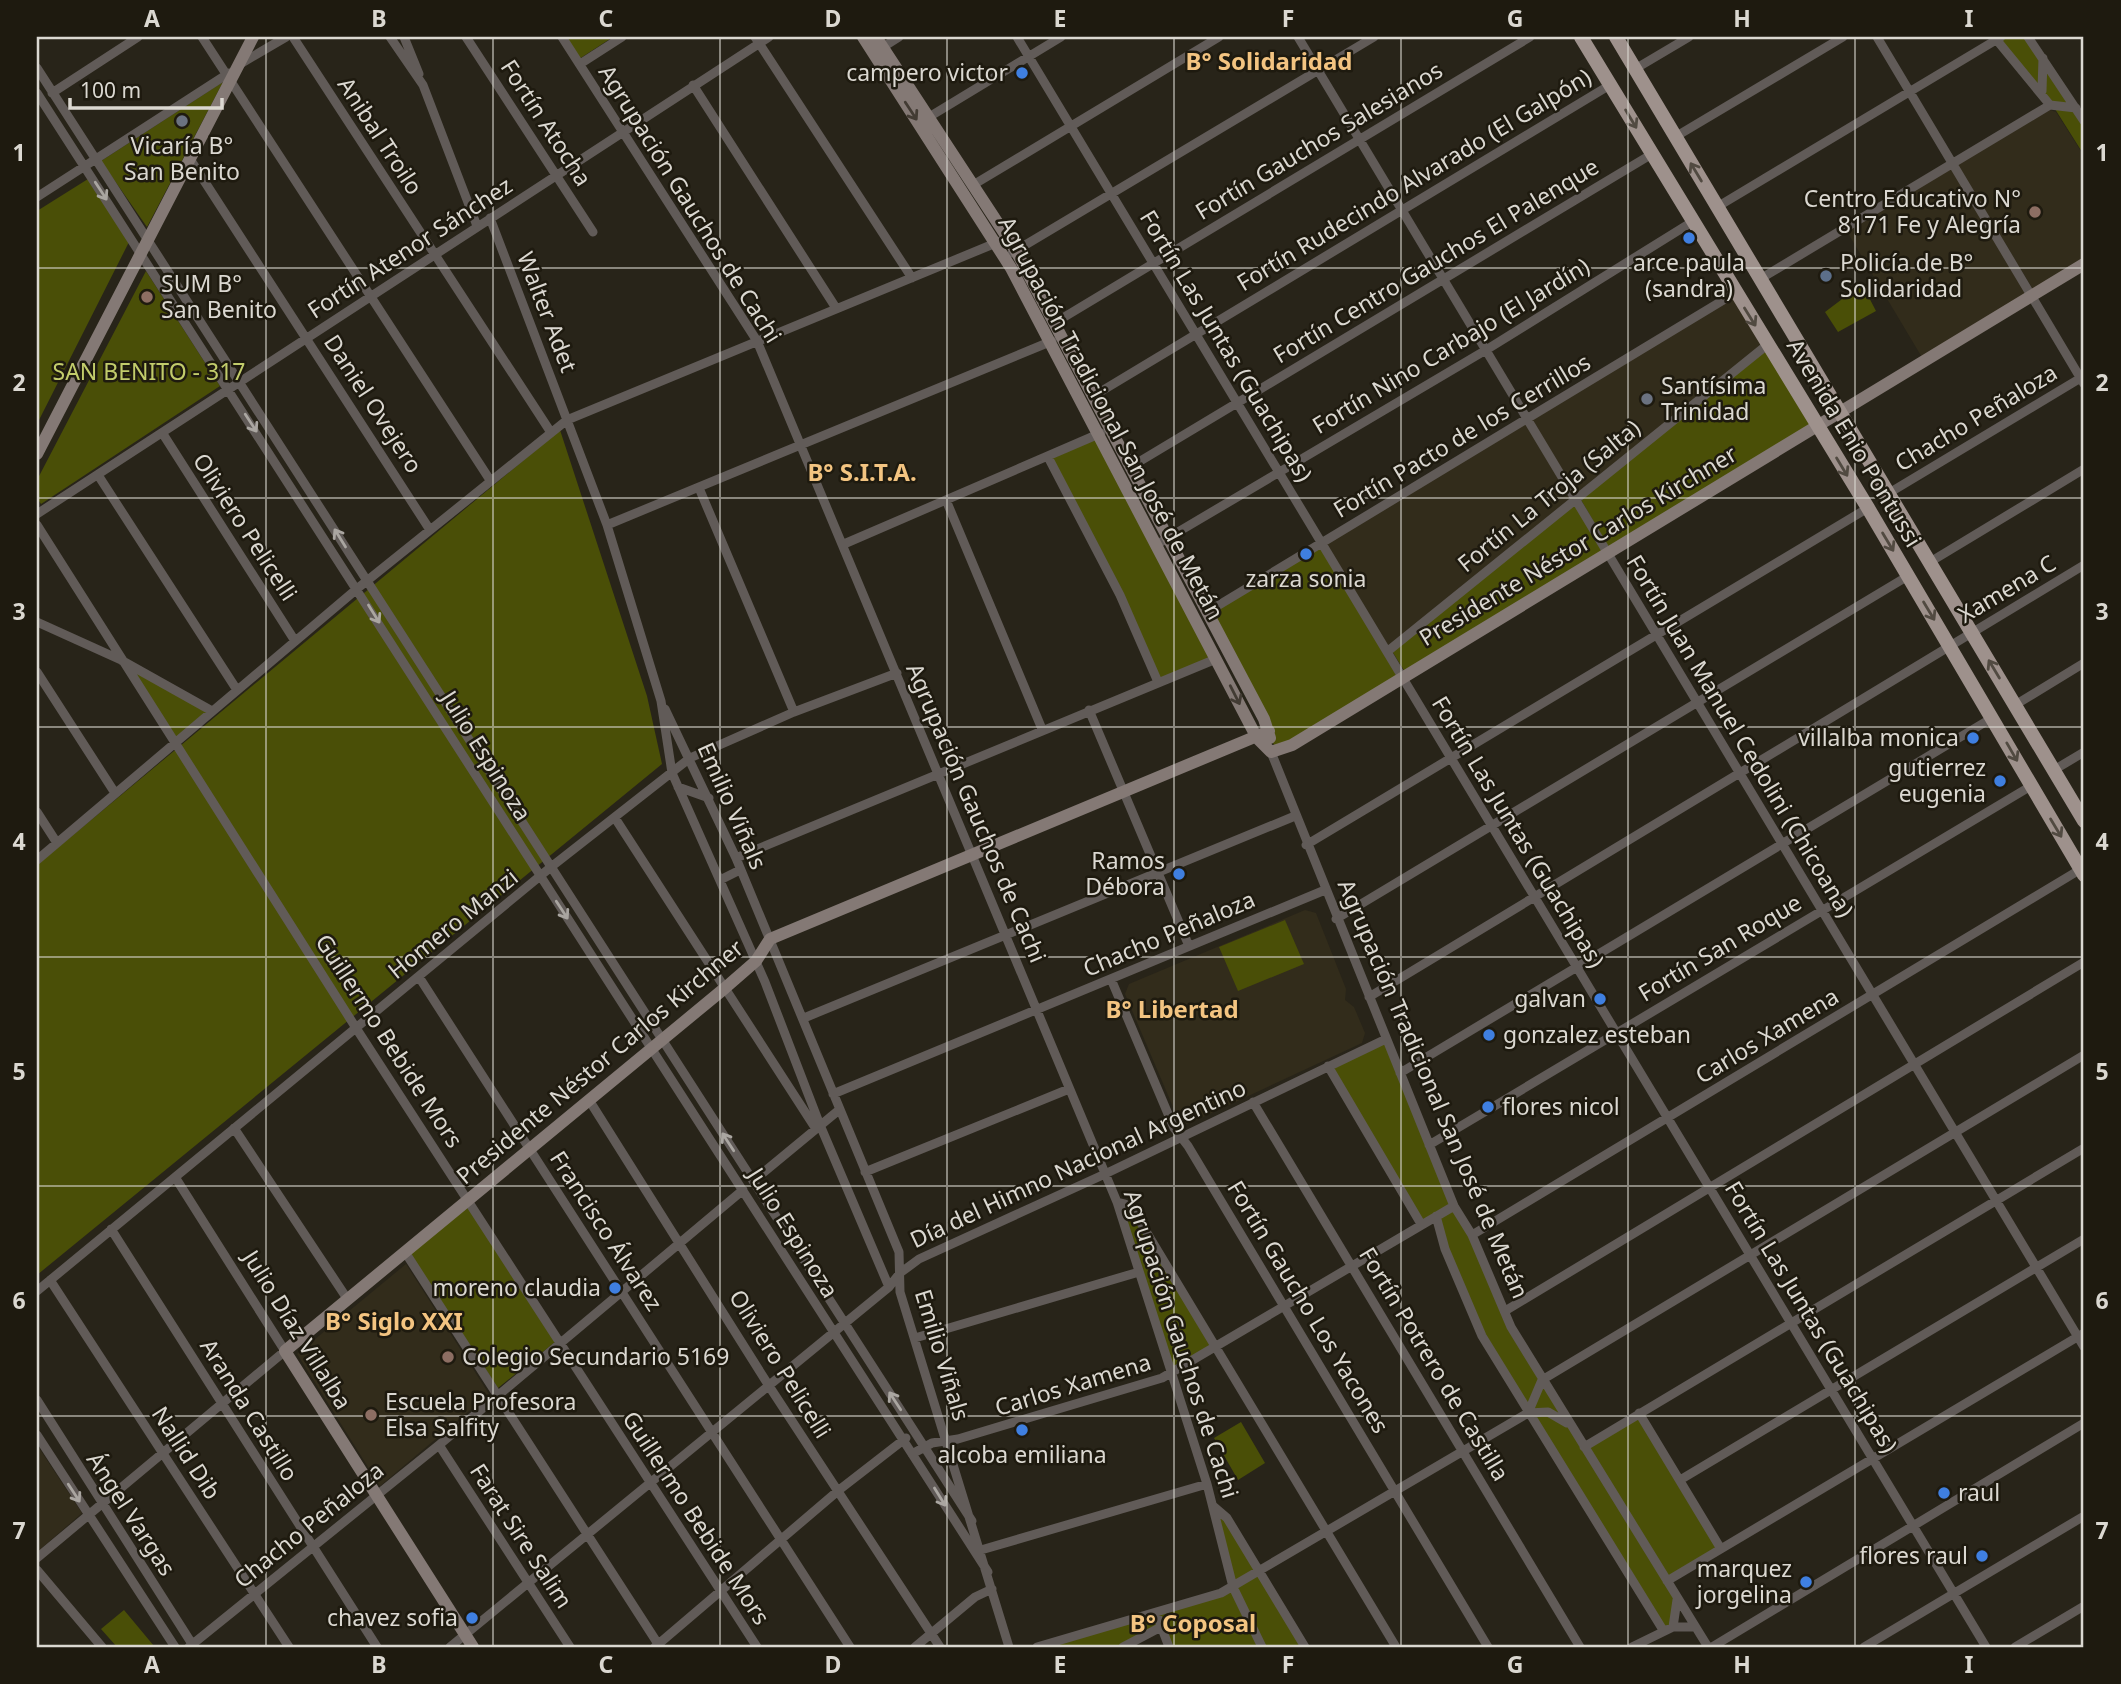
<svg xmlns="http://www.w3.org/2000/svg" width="2121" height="1684" viewBox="0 0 2121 1684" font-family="'Noto Sans',sans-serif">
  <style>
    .built { fill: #322c1b }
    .green { fill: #4a4f07 }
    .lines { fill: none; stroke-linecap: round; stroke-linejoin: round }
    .street { stroke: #615b58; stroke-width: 9 }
    .secondary { stroke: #847975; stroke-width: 12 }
    .primary { stroke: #9e918c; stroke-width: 14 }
    .oneway { stroke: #423b33 }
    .oneway2 { stroke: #514a41 }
    .oneway3 { stroke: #aaa6a1 }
    .grid { fill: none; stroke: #dbd8d1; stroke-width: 2; stroke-opacity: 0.55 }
    .shop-dot { fill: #3f7fe0; stroke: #1e1a0f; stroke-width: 2.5 }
    .worship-dot { fill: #6b7280; stroke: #1e1a0f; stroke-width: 2.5 }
    .education-dot { fill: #8d6e63; stroke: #1e1a0f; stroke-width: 2.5 }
    .service-dot { fill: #5c6f8a; stroke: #1e1a0f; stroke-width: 2.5 }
    .labels { text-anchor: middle; stroke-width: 5; stroke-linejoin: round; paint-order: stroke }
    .poi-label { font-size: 23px; fill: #dbd8d1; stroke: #1e1a0f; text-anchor: end }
    .street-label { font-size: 23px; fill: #dbd8d1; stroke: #1e1a0f }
    .park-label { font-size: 23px; fill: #c2cc6b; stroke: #1e1a0f }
    .neighbourhood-label { font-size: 24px; font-weight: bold; fill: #f3c481; stroke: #1e1a0f }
    .neatline { fill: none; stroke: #dbd8d1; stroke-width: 2.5 }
    .grid-label { font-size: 23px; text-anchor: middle; font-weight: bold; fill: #dbd8d1 }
  </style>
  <rect width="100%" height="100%" fill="#282419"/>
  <path class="built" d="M2050,110L2056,112L2084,156V260L2034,291L1957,164Z
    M1950,167L2027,295L1923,359L1846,230Z
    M1735,294L1766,345L1388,651L1321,543Z
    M1305,910L1316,913L1346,989L1345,1000L1354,1007L1365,1033L1362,1043L1188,1124L1179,1121L1125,994L1129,984Z
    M406,1264L489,1394L380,1486L297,1354Z
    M37,1445L82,1513L37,1552Z"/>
  <path class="green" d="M565,37H613L579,59Z
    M1997,37H2027L2084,125V155L2055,109Z
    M223,82L147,227L101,161Z
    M88,179L129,242L37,424V211Z
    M146,271L220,386L41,504L37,498V480Z
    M1862,284L1876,311L1838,332L1825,312Z
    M1765,348L1813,425L1609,548L1580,498Z
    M560,430L647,696L662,764L37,1275V865Z
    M1098,435L1216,659L1158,682L1048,457Z
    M1574,504L1604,552L1405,672L1392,651Z
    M1321,543L1403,677L1292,745L1275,747L1209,611Z
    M130,668L208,711L177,738Z
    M1285,920L1304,964L1238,991L1219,947Z
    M1386,1039L1511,1327L1677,1598L1673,1627L1663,1630L1482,1336L1436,1216L1421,1224L1328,1066Z
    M1117,1202L1131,1210L1217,1345L1173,1373Z
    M469,1205L555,1342L498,1388L410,1254Z
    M1638,1417L1718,1547L1667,1578L1587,1448Z
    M1241,1422L1265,1463L1238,1480L1214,1438Z
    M1213,1506L1227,1518L1305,1647H1169L1159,1628L1121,1647H1037L1233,1587Z
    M124,1610L154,1646L153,1647H117L101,1629Z"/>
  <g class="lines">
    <path class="street" d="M202,37L490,480
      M293,37L550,431
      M390,37L423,85L477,226
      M404,37L419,74
      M466,37L593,232
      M562,37L757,341L1117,1202L1207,1484L1233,1587L1262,1647
      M755,37L912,278
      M1017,37L1986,1647
      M1298,37L2084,1347
      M1877,37L2084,384
      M2028,37L2084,121
      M1995,38L2050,105L2076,108
      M880,49L899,37
      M240,64L286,37
      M580,64L622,37
      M37,68L972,1521
      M1635,69L1689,37
      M693,85L836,308
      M2042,91L2043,58
      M37,93L988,1572
      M52,93L138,37
      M929,117L1061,37
      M1675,137L1843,37
      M190,159L430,530
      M973,185L1219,37
      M37,197L229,73
      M1717,207L2001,37
      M490,218L607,525L661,701L672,773L765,982L820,1125L889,1287
      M1012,253L1374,37
      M1760,279L2050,105
      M1056,322L1530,37
      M1095,395L1610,85
      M163,434L295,641
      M1048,457L1120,595L1158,682
      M1132,466L1652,154
      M98,475L237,690
      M699,488L794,712
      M1889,493L2084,376
      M946,500L1042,729
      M37,514L769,37
      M37,525L356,1028L757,1647
      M607,525L1052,341
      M844,544L1101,433
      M1156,545L1486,350L1692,222
      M1930,562L2084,469
      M1209,611L1735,293
      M37,622L121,660L212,711
      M1388,651L1767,345
      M37,672L115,793
      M2015,705L2084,663
      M665,709L736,858L899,1252L900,1292L1009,1647
      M1089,710L1189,946
      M1271,752L1454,1206L1472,1235L1511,1327L1708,1647
      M2054,770L2084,752
      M678,787L709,798
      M37,812L57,843
      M615,818L816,1129
      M1306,845L1868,508
      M736,858L1216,659
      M37,860L358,588L567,420L1008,238
      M720,880L740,870
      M1336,919L1908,576
      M419,977L850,1647
      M1111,979L1174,1128L1188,1146L1488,1647
      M1369,997L2084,565
      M804,1018L1295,816
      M1328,1066L1421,1224
      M1400,1073L1992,718
      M833,1094L1325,890
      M589,1100L769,1386L940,1647
      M1253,1102L1580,1647
      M234,1128L348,1300
      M1429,1145L2031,786
      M865,1172L1069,1089
      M753,1181L839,1110
      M1117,1202L1125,1204L1141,1223L1396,1647
      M1436,1216L1445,1249L1482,1336L1663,1630
      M111,1229L377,1647
      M1472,1235L2081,869
      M405,1252L660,1647
      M50,1280L289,1647
      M37,1291L551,867L690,758L794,712L897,673
      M1505,1311L2084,962
      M915,1338L1139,1272
      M37,1400L194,1647
      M1528,1413L1542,1380L2084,1055
      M1639,1413L1721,1549
      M37,1435L175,1647
      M439,1445L570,1647
      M1584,1447L2084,1148
      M912,1454L932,1443L958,1439L1162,1378L1454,1206
      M1680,1480L2084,1239
      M1213,1506L1227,1518L1305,1647
      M981,1550L1207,1484
      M37,1558L285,1351L175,1177
      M37,1570L102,1647
      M1667,1581L2084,1333
      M1156,1613L1169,1647
      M1673,1627L1677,1600
      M189,1647L439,1445L743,1190
      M450,1647L889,1287L900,1273L919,1259L1105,1174L1386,1039
      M655,1647L839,1490L906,1438
      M915,1647L975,1597L992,1589
      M1037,1647L1221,1593L1528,1413L1548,1412L1567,1423
      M1123,1647L1159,1628
      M1632,1647L1673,1627H1695
      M1712,1647L2084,1423
      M1864,1647L2084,1516
      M2015,1647L2084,1606"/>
    <path class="secondary" d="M863,37L1011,268L1257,738L1271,752
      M876,37L1016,251L1264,719L1270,738
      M37,454L253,37
      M1271,752L1292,745L2084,264
      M473,1647L285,1351L725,988L756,961L770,939L1269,731"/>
    <path class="primary" d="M1581,37L1868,508L2084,875
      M1616,37L2084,821"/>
  </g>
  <defs><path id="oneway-shaft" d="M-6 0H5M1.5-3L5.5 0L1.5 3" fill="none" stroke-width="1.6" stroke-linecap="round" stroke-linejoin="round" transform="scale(1.75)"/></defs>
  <g class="oneway">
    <use href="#oneway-shaft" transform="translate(911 111) rotate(57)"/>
    <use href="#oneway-shaft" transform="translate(1235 695) rotate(63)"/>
  </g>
  <g class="oneway2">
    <use href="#oneway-shaft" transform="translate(1631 119) rotate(59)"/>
    <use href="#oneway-shaft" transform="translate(1696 172) rotate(-121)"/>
    <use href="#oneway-shaft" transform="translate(1750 317) rotate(58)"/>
    <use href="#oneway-shaft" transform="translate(1842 467) rotate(59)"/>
    <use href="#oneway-shaft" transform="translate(1888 542) rotate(59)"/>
    <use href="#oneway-shaft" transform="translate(1929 611) rotate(59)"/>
    <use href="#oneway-shaft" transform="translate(1994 669) rotate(-121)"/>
    <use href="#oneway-shaft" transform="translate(2012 752) rotate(60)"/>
    <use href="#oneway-shaft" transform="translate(2056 828) rotate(59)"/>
  </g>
  <g class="oneway3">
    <use href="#oneway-shaft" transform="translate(101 191) rotate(57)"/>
    <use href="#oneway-shaft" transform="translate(251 423) rotate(57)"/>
    <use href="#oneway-shaft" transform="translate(340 538) rotate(-122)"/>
    <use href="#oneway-shaft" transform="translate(374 614) rotate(58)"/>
    <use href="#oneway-shaft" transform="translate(562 910) rotate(57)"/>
    <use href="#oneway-shaft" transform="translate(728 1142) rotate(-123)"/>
    <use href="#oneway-shaft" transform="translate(895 1401) rotate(-123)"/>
    <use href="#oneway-shaft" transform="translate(74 1493) rotate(57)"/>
    <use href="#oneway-shaft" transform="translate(940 1497) rotate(58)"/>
  </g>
  <path class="grid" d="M266,37V1647M493,37V1647M720,37V1647M947,37V1647M1174,37V1647M1401,37V1647M1628,37V1647M1855,37V1647M37,268H2084M37,498H2084M37,727H2084M37,957H2084M37,1186H2084M37,1416H2084"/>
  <g class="shop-dot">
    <circle cx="1022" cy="73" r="7"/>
    <circle cx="1689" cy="238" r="7"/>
    <circle cx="1306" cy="554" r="7"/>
    <circle cx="1973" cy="738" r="7"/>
    <circle cx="2000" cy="781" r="7"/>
    <circle cx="1179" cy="874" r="7"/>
    <circle cx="1600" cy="999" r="7"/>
    <circle cx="1489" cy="1035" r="7"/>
    <circle cx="1488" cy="1107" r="7"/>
    <circle cx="615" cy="1288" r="7"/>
    <circle cx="1022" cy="1430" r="7"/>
    <circle cx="1944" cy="1493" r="7"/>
    <circle cx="1982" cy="1556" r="7"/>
    <circle cx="1806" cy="1582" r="7"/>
    <circle cx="472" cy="1618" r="7"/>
  </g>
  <g class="worship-dot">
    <circle cx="182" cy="121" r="7"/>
    <circle cx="1647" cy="399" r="7"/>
  </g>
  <g class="education-dot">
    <circle cx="2035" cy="212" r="7"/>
    <circle cx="147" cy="297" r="7"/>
    <circle cx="448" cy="1357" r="7"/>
    <circle cx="371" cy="1415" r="7"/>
  </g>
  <circle class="service-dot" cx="1826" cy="276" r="7"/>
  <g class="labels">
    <g class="poi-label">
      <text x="1008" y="81">campero victor</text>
      <text x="182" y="154" text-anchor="middle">Vicaría B°<tspan x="182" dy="26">San Benito</tspan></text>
      <text x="2021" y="207">Centro Educativo N°<tspan x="2021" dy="26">8171 Fe y Alegría</tspan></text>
      <text x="1689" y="271" text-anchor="middle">arce paula<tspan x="1689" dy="26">(sandra)</tspan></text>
      <text x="1840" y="271" text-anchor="start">Policía de B°<tspan x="1840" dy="26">Solidaridad</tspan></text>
      <text x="161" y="292" text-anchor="start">SUM B°<tspan x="161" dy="26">San Benito</tspan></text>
      <text x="1661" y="394" text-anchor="start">Santísima<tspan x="1661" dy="26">Trinidad</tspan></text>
      <text x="1306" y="587" text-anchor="middle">zarza sonia</text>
      <text x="1959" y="746">villalba monica</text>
      <text x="1986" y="776">gutierrez<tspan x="1986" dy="26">eugenia</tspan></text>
      <text x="1165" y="869">Ramos<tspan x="1165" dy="26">Débora</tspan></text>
      <text x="1586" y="1007">galvan</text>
      <text x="1503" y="1043" text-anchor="start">gonzalez esteban</text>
      <text x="1502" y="1115" text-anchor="start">flores nicol</text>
      <text x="601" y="1296">moreno claudia</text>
      <text x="462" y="1365" text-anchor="start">Colegio Secundario 5169</text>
      <text x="385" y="1410" text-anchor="start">Escuela Profesora<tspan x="385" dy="26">Elsa Salfity</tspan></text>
      <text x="1022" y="1463" text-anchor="middle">alcoba emiliana</text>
      <text x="1958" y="1501" text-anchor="start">raul</text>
      <text x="1968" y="1564">flores raul</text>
      <text x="1792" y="1577">marquez<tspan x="1792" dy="26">jorgelina</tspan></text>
      <text x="458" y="1626">chavez sofia</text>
    </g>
    <g class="street-label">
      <text transform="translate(546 123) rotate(57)" y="8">Fortín Atocha</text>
      <text transform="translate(380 136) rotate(57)" y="8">Anibal Troilo</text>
      <text transform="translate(1319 141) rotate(-31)" y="8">Fortín Gauchos Salesianos</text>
      <text transform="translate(1414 180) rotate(-31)" y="8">Fortín Rudecindo Alvarado (El Galpón)</text>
      <text transform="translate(690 204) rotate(58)" y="8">Agrupación Gauchos de Cachi</text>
      <text transform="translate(410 248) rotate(-33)" y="8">Fortín Atenor Sánchez</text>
      <text transform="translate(1436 261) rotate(-31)" y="8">Fortín Centro Gauchos El Palenque</text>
      <text transform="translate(547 312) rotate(69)" y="8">Walter Adet</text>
      <text transform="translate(1226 346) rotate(59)" y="8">Fortín Las Juntas (Guachipas)</text>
      <text transform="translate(1451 346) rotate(-31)" y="8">Fortín Nino Carbajo (El Jardín)</text>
      <text transform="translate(373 404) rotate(57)" y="8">Daniel Ovejero</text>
      <text transform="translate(1111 418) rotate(62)" y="8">Agrupación Tradicional San José de Metán</text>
      <text transform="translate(1976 418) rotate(-31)" y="8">Chacho Peñaloza</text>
      <text transform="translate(1462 436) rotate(-31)" y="8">Fortín Pacto de los Cerrillos</text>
      <text transform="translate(1854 443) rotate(59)" y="8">Avenida Enio Pontussi</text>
      <text transform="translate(1549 496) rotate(-39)" y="8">Fortín La Troja (Salta)</text>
      <text transform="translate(245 527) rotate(57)" y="8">Oliviero Pelicelli</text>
      <text transform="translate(1578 546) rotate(-31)" y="8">Presidente Néstor Carlos Kirchner</text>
      <text transform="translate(2007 589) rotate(-31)" y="8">Xamena C</text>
      <text transform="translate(1740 736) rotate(59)" y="8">Fortín Juan Manuel Cedolini (Chicoana)</text>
      <text transform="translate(486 756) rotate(58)" y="8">Julio Espinoza</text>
      <text transform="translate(732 806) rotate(66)" y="8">Emilio Viñals</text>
      <text transform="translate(976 813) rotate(67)" y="8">Agrupación Gauchos de Cachi</text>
      <text transform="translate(1518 832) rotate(59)" y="8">Fortín Las Juntas (Guachipas)</text>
      <text transform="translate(453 924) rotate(-39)" y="8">Homero Manzi</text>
      <text transform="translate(1169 934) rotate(-23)" y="8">Chacho Peñaloza</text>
      <text transform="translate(1720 948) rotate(-31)" y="8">Fortín San Roque</text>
      <text transform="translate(1767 1036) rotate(-31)" y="8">Carlos Xamena</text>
      <text transform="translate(389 1041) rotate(57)" y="8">Guillermo Bebide Mors</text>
      <text transform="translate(600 1062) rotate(-40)" y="8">Presidente Néstor Carlos Kirchner</text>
      <text transform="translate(1433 1089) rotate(67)" y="8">Agrupación Tradicional San José de Metán</text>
      <text transform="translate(1078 1164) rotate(-25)" y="8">Día del Himno Nacional Argentino</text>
      <text transform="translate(606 1231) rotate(57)" y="8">Francisco Álvarez</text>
      <text transform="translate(793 1233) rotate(58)" y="8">Julio Espinoza</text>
      <text transform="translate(1308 1307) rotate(59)" y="8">Fortín Gaucho Los Yacones</text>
      <text transform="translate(1811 1317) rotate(59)" y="8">Fortín Las Juntas (Guachipas)</text>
      <text transform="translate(297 1330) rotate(58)" y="8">Julio Díaz Villalba</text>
      <text transform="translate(1181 1344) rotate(72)" y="8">Agrupación Gauchos de Cachi</text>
      <text transform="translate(942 1355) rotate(73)" y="8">Emilio Viñals</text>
      <text transform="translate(780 1364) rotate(58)" y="8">Oliviero Pelicelli</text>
      <text transform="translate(1434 1364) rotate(59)" y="8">Fortín Potrero de Castilla</text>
      <text transform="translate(1073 1385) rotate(-17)" y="8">Carlos Xamena</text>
      <text transform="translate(249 1410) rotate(58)" y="8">Aranda Castillo</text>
      <text transform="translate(186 1453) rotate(57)" y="8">Nallid Dib</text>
      <text transform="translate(131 1514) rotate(57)" y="8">Ángel Vargas</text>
      <text transform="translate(696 1518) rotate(57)" y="8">Guillermo Bebide Mors</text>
      <text transform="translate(309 1525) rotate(-39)" y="8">Chacho Peñaloza</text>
      <text transform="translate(521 1536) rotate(57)" y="8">Farat Sire Salim</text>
    </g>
    <g class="park-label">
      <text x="149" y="380">SAN BENITO - 317</text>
    </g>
    <g class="neighbourhood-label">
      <text x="1269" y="70">B° Solidaridad</text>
      <text x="862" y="481">B° S.I.T.A.</text>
      <text x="1172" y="1018">B° Libertad</text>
      <text x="394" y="1330">B° Siglo XXI</text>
      <text x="1193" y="1632">B° Coposal</text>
    </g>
  </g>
  <rect width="2121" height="1684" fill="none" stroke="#1e1a0f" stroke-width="77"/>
  <path d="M70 98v10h152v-10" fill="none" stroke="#dbd8d1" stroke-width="3.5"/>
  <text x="80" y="98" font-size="21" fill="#dbd8d1" stroke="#1e1a0f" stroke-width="5" paint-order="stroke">100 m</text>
  <rect x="38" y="38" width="2044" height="1608" class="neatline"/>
  <g class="grid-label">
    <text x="152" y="27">A</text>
    <text x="379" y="27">B</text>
    <text x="606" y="27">C</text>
    <text x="833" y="27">D</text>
    <text x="1060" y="27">E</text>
    <text x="1288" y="27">F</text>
    <text x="1515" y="27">G</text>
    <text x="1742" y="27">H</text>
    <text x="1969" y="27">I</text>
    <text x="19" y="161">1</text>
    <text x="2102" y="161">1</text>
    <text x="19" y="391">2</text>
    <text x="2102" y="391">2</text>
    <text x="19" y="620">3</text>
    <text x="2102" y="620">3</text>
    <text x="19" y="850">4</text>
    <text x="2102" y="850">4</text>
    <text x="19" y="1080">5</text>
    <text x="2102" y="1080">5</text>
    <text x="19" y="1309">6</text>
    <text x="2102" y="1309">6</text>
    <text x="19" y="1539">7</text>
    <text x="2102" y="1539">7</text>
    <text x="152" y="1673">A</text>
    <text x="379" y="1673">B</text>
    <text x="606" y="1673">C</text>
    <text x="833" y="1673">D</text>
    <text x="1060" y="1673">E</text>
    <text x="1288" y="1673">F</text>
    <text x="1515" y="1673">G</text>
    <text x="1742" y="1673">H</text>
    <text x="1969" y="1673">I</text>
  </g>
</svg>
